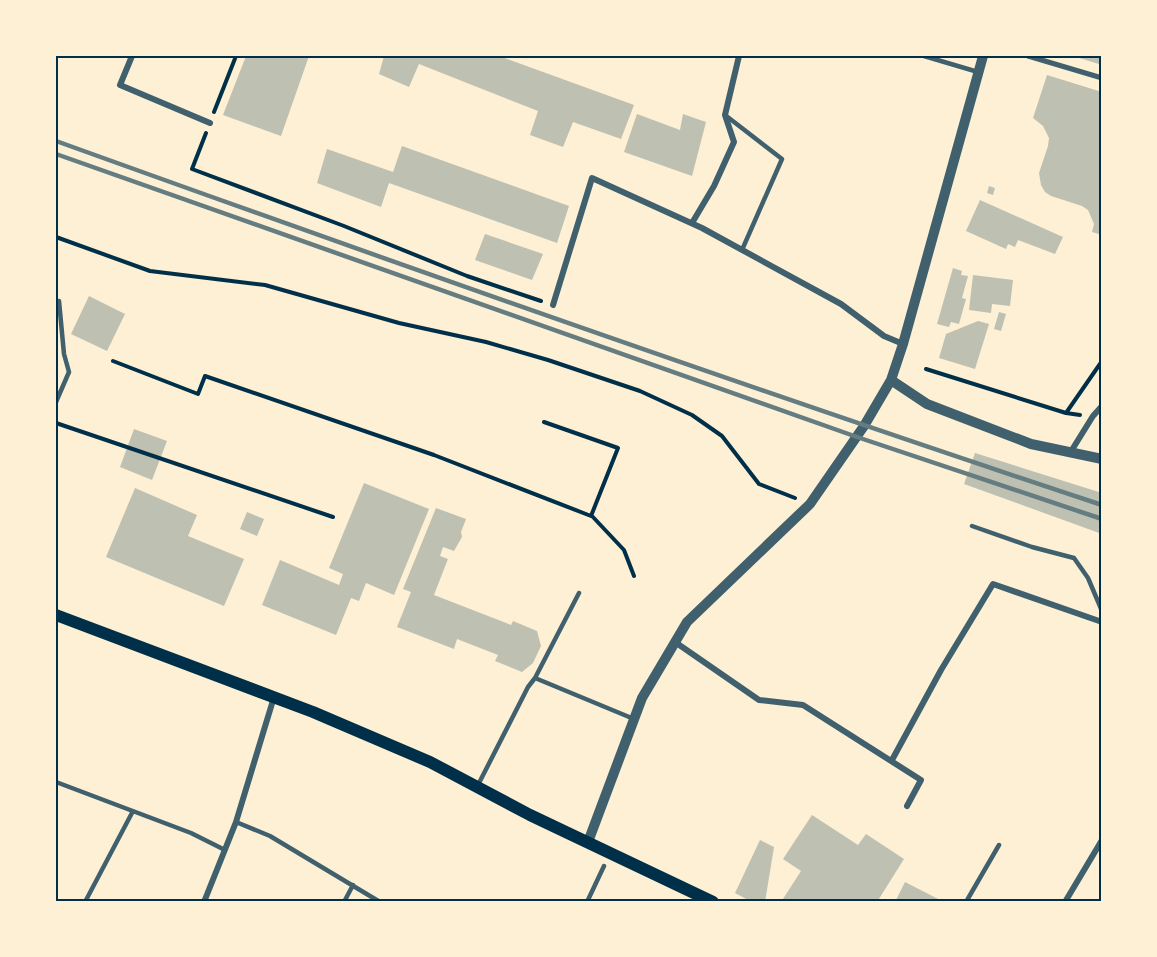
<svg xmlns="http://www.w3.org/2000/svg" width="1157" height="957" viewBox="0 0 1157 957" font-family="'Exo 2',sans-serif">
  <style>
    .building { fill: #bec0b2 }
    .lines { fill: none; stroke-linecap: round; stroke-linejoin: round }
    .path { stroke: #003049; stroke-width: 4 }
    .service { stroke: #3f606c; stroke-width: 4.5 }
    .pedestrian { stroke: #3f606c; stroke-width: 5 }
    .minor { stroke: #3f606c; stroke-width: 6 }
    .tertiary { stroke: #3f606c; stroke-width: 10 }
    .secondary { stroke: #003049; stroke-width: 12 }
    .rail { stroke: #657d81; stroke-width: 4.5 }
    .neatline { fill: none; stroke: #003049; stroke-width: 2 }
  </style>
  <rect width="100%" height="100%" fill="#fdf0d5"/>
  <path class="building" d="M246,56H309L281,136L223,115Z
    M384,56H499L634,105L621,139L573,122L563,147L530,135L538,111L419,64L409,87L379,74Z
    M1073,56H1102V65Z
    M1047,75L1102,92V235L1092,232L1094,224L1088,210L1082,206L1051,196L1045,192L1041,185L1039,173L1048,146L1049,138L1043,126L1033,118Z
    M637,114L680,130L683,114L706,122L692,176L624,152Z
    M402,146L569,206L557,243L389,183L381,207L317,183L327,149L393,172Z
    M989,186L995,188L993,195L987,193Z
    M980,200L1063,237L1055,254L1018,240L1015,247L1008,244L1006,249L966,231Z
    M485,234L543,254L532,280L475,260Z
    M953,268L962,271L961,275L968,276L962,298L966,299L959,324L951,322L949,327L937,324Z
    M973,275L1013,280L1010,306L992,304L991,313L969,310Z
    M89,296L125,314L107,351L71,334Z
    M999,312L1006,314L1001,331L994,329Z
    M978,321L989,324L975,369L939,358L946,334Z
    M134,429L167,441L152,480L120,467Z
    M975,453L1102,493V534L964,484Z
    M364,483L429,509L394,595L366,583L359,601L351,598L336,635L262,605L280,560L339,585L343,574L329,568Z
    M135,488L197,515L188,536L244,559L224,606L106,557Z
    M436,508L466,519L461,532L462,537L454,551L443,547L440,556L448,559L434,595L511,625L513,621L537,631L541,646L533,663L522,672L495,661L498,655L457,639L454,649L397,627L411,592L403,589Z
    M247,512L264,519L257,536L240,529Z
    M812,815L858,845L866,834L904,859L877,902H781L801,871L783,859Z
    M760,840L774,847L765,902H752L735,893Z
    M905,882L944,902H895Z"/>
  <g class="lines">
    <path class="path" d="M214,112L236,56
      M206,133L192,169L344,226L467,276L541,301
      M56,237L150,271L265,285L399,323L486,342L548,360L640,391L692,415L722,436L759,484L795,498
      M113,361L198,394L205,376L434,455L591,516L618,448L544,422
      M926,369L1066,413L1080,415
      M1066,413L1102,361
      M56,423L333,517
      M592,516L624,550L634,576"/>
    <path class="service" d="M924,56L978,72
      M725,115L782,159L742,250
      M56,402L69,372L64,354L59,301
      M972,526L1032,547L1074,558L1088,578L1102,611
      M535,678L579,593
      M56,782L191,833L225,850
      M478,785L528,687L535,678L634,719
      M236,822L270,836L380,902
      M85,902L133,811
      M344,902L353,885
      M587,902L604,866
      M966,902L999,845"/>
    <path class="pedestrian" d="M1028,56L1102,78"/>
    <path class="minor" d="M132,56L120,85L210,123
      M692,223L714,186L734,142L725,115L739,56
      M553,305L592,178L702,228L841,304L884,336L903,344
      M1070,453L1093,416L1102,406
      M675,642L759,700L803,705L921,780L907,806
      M892,760L941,670L993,584L1102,622
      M204,902L236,822L274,697
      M1065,902L1102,840"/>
    <path class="tertiary" d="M891,380L927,404L1031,444L1102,459
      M588,842L642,698L687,622L810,504L864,426L891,380L903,344L983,56"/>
    <path class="secondary" d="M56,615L313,712L430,762L530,815L713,902"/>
    <path class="rail" d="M56,141C403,266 751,389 1102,505
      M56,154L857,437L1102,519"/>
  </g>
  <rect width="1157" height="957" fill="none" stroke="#fdf0d5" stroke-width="114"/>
  <rect x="57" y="57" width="1043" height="843" class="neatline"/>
</svg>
